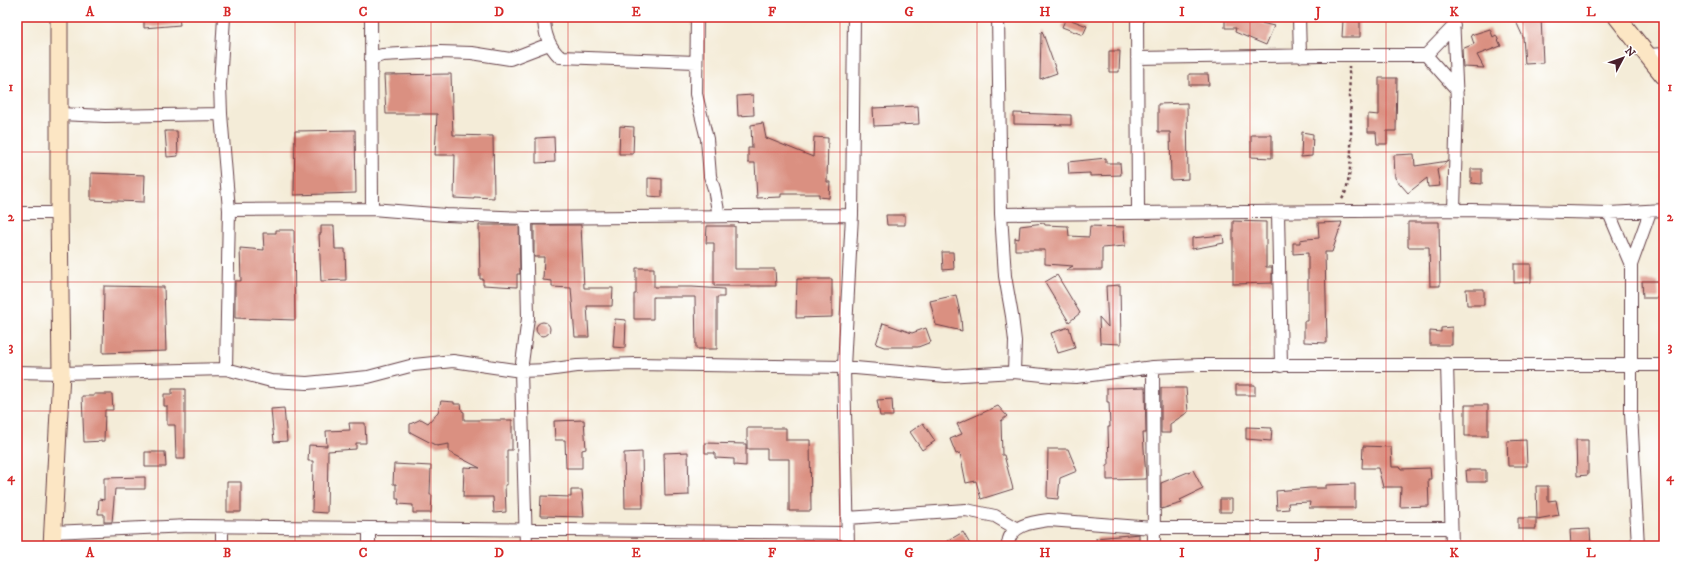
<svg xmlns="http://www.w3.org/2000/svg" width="1681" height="563" viewBox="0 0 1681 563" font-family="'IM FELL DW Pica',serif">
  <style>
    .building { fill: #da9081 }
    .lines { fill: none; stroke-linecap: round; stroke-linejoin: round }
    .street-casing { stroke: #643e45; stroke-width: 14 }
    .secondary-casing { stroke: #643e45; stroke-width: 19 }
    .path { stroke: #643e45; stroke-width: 2.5; stroke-dasharray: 3 3; stroke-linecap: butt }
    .street { stroke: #fff; stroke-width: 12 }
    .secondary { stroke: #fce6c4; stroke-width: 17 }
    .grid { fill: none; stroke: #d62828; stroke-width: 1; stroke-opacity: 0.55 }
    .neatline { fill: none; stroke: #d62828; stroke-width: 1.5 }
    .grid-label { font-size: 13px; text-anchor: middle; font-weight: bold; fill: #d62828 }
  </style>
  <rect width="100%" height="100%" fill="#fff"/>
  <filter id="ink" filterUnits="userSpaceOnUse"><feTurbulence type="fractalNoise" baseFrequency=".025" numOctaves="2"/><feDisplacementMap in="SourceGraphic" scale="8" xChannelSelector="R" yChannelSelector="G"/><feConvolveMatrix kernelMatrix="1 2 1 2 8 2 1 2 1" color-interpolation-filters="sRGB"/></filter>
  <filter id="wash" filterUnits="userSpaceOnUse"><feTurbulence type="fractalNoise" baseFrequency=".012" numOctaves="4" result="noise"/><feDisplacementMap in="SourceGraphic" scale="16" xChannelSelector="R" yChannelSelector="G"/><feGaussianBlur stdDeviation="0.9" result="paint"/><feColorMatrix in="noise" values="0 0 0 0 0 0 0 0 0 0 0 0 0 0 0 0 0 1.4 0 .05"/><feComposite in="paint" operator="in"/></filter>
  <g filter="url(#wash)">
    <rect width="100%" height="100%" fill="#f4ecd8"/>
    <g id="blocks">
      <path class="building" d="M144,17H179L180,25L144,28Z
        M1225,17H1236L1274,26L1266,45L1235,32L1236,28H1225Z
        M1514,17H1541L1543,63L1525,64L1523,37Z
        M1066,18L1087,26L1083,35L1062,27Z
        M1343,20L1360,21V37H1342Z
        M1490,29L1493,37L1496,35L1501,46L1477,55L1484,68L1463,67L1462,49L1474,44L1471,35Z
        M1042,31L1057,73L1040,79L1041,32Z
        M1109,51H1120L1119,72H1109Z
        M451,74L453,135L493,136L494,198L474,197V199L454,198L455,155H435L437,114H386L384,75Z
        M1189,74H1208L1209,85H1189Z
        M1379,78H1397L1396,131H1387V144H1377L1376,132H1368V114L1379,115Z
        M753,95L754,115L738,116L737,96Z
        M1187,103L1188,179L1171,180L1170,132H1158V104Z
        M918,106L919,124L874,126L873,108Z
        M1014,113L1071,115V125L1014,124Z
        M763,123L766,138L813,157L814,137L828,138L827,182H830L829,198L819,197V194H781V197L757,198L755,163H748V148H752L751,125Z
        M620,126L634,127L633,154H619Z
        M355,130L356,193L294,195L295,131Z
        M165,131H177L178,156L167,157Z
        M1302,132L1313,134L1312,156L1301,157Z
        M1251,135H1272V158L1251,157Z
        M554,137L555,162L536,163V138Z
        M1414,154L1415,166L1448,161L1437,170L1440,186L1428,187L1427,178L1408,193L1395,178L1394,155Z
        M1106,158V163H1120L1121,175L1090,176V173L1069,174L1068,162Z
        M1471,169H1482V184L1471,183Z
        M91,173L145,175L144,202L91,200Z
        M648,178L662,179V197L648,196Z
        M886,215H905V225H887Z
        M1233,221L1266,222V267H1272V283L1233,284Z
        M1342,222L1332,252H1325L1327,343L1304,342V321H1308V253L1293,254V243H1300V240L1306,239L1319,238L1318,223Z
        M1408,222H1439L1440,286H1430L1429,247H1408Z
        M1044,223L1045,225L1068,226L1069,236L1089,237L1090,226L1124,227L1125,246L1102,248V270H1066L1073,266L1045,264V250H1015V238L1019,239L1020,226Z
        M479,225H519L520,274H517V287L483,285V279H480Z
        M534,225H581L584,288H613L612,306H587L589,337H575L571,288L552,287V281L543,280L544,257H534Z
        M321,226H334L335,249H345L346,280L321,281L319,234H321Z
        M707,226H735V269H775L776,286H714V243H706Z
        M276,230H294L295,320L235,318V281H241L240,248L264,250L263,233H276Z
        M1223,235L1224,243L1192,249V238Z
        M942,252H953L954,269L943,270Z
        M1514,264H1531V282L1514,283Z
        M636,268H654V287H692L724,289V297H717V349H696L695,297H653V319H634V294H636Z
        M1057,275L1080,313L1069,322L1045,282Z
        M797,279H832V317L796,318Z
        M1642,281H1658L1659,298H1643Z
        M1120,285L1121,344L1100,343L1099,317L1108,327L1106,286Z
        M104,286L164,287L166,351L103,353Z
        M1466,289H1484V305H1467Z
        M956,295L961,318L962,331L936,325L930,301Z
        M615,319L626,320L625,348L613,347Z
        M536 329a7 7 0 1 1 14 0a7 7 0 1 1-14 0Z
        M883,323L912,333L926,328L931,342L918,347H884L876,344Z
        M1069,327L1075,348L1058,353L1051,333Z
        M1452,327V345H1430V331L1441,332V328Z
        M1236,385H1255V395H1236Z
        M1145,387L1146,433H1143L1146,479L1107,480V465H1109L1108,427H1110L1109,402H1107V388Z
        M1161,388H1186L1188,412L1170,424V433H1161Z
        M172,389H185V459H176L175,425H167V406H164V394H172Z
        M94,394H112L113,410H105L104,441L84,442L82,396H94Z
        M892,399L893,416H880L877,400Z
        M441,401L454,402V404H461L462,411L464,412V420H512V450H507V485H505L506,512L494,513L493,497H463L464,467L480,468L449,452V444L437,446L410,432V424L417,421L421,419L428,423L438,412Z
        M1465,405H1488V436H1465Z
        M998,406L1007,416L1001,421L1002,455H1004L1013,489L981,499L976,481L966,483L960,453L956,454L950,439L962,434L957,424Z
        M284,408L287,441L274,442L271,409Z
        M584,420L586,449L582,450V468H566L565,440H555L554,421Z
        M349,423H365L366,443H356V449L328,451L327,513L312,512L313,461H308L309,445L327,446L326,431L350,430Z
        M923,423L935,441L922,450L910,432Z
        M1246,427L1272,428L1271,441L1246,439Z
        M747,428H786V440H810L811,511H789V459H767V449H747Z
        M1526,440L1527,466H1508L1507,441Z
        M1576,440H1588V475L1577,476Z
        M705,443L746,444V466L734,465V459L715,458V453H705Z
        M1363,446L1391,447L1392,467H1400L1401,469L1430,468L1431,479H1428L1429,506L1400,507L1401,487H1383L1378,468H1362Z
        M1048,449H1068L1077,471L1060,478L1058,499L1047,498Z
        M145,452H165L166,467H145Z
        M642,452L643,508H625L624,453Z
        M688,452L689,495L665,496L664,453Z
        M394,464L431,466L430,495H432L431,513H413V505L398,504L399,499H396V484H393Z
        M1193,470L1203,489L1180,500L1182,503L1161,509V483Z
        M1466,470H1486V482H1467Z
        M145,477V489H115L112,522H104V514H98L99,499L104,500V478Z
        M227,482H241V512H227Z
        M1355,484V508H1309L1310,502L1288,503L1289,509L1277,510L1276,491L1310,488H1326V485Z
        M1536,486H1548V501L1556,500L1559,515L1537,519Z
        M571,490H582L584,517L540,516L541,496L571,497Z
        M1220,499H1232V512H1220Z
        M1518,518H1536V529H1518Z
        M1590,529L1591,546H1571L1570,530Z
        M963,532L971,546H939Z
        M1139,534V546H1097L1096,538Z"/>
    </g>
  </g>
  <g filter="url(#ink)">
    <use href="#blocks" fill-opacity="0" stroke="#643e45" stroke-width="1"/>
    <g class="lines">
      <defs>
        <path id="street" d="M224,17L220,85L221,114L229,210L226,369
          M371,17L372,209
          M544,17C544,33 548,46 560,57L696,62
          M697,17L696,94L707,139L710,176L714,189L719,216
          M998,17L1001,214L1005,276L1012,316L1015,341L1014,372
          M1137,17L1138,213
          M1299,17L1300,56
          M1453,17L1457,102L1454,210
          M1426,55L1457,90
          M1648,55L1664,54
          M1137,58L1321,55H1426L1454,26
          M371,59L382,55L440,52L472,53L510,59L549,44
          M59,114L105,116L221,114
          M229,210L372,209L446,215L526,218L852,215
          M1278,212L1281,366
          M17,213H59
          M1609,213L1631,265
          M1001,214L1471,210L1609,213L1664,210
          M1447,364L1452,546
          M1153,367L1154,546
          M17,372L61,373L226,369L271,381L307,383L368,377L414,365L453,361L521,371L547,370L577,366L636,364L844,367L946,376L1014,372L1053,376L1076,377L1153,367L1199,365H1664
          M847,518L966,510L995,516L1017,529
          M222,527V546
          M369,528V546
          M52,532L189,526L847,533
          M526,546L521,371L528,318L526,218
          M848,546L844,367L852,215L854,17
          M1008,546C1008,525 1033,522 1049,520L1153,528H1451
          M1638,546L1631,413V265L1650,212"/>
        <path id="secondary" d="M1617,17L1664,76
          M52,546L61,373L59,213V17"/>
      </defs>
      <use href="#street" class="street-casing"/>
      <use href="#secondary" class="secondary-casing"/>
      <path class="path" d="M1342,199C1357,178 1349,95 1349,66"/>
      <use href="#street" class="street"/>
      <use href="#secondary" class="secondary"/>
    </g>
  </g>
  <path class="grid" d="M158,17V546M295,17V546M431,17V546M568,17V546M704,17V546M840,17V546M977,17V546M1113,17V546M1250,17V546M1386,17V546M1523,17V546M17,152H1664M17,282H1664M17,411H1664"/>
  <rect width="1681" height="563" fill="none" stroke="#fff" stroke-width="44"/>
  <g transform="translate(1623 58) rotate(49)" stroke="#ffffff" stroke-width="3" paint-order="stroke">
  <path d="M0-3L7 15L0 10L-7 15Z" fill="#4a1f2b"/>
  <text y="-6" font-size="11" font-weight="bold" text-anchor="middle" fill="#4a1f2b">N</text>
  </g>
  <rect x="22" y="22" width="1637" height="519" class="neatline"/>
  <g class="grid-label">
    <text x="90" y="16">A</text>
    <text x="227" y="16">B</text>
    <text x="363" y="16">C</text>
    <text x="499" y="16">D</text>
    <text x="636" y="16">E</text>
    <text x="772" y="16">F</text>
    <text x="909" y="16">G</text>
    <text x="1045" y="16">H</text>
    <text x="1182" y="16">I</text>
    <text x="1318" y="16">J</text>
    <text x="1454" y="16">K</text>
    <text x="1591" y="16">L</text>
    <text x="11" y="91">1</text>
    <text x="1670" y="91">1</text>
    <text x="11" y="221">2</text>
    <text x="1670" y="221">2</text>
    <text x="11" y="351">3</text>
    <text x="1670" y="351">3</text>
    <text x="11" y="481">4</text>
    <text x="1670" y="481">4</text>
    <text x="90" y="557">A</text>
    <text x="227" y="557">B</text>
    <text x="363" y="557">C</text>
    <text x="499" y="557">D</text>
    <text x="636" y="557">E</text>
    <text x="772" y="557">F</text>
    <text x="909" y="557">G</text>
    <text x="1045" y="557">H</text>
    <text x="1182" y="557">I</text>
    <text x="1318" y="557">J</text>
    <text x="1454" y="557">K</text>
    <text x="1591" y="557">L</text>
  </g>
</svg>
